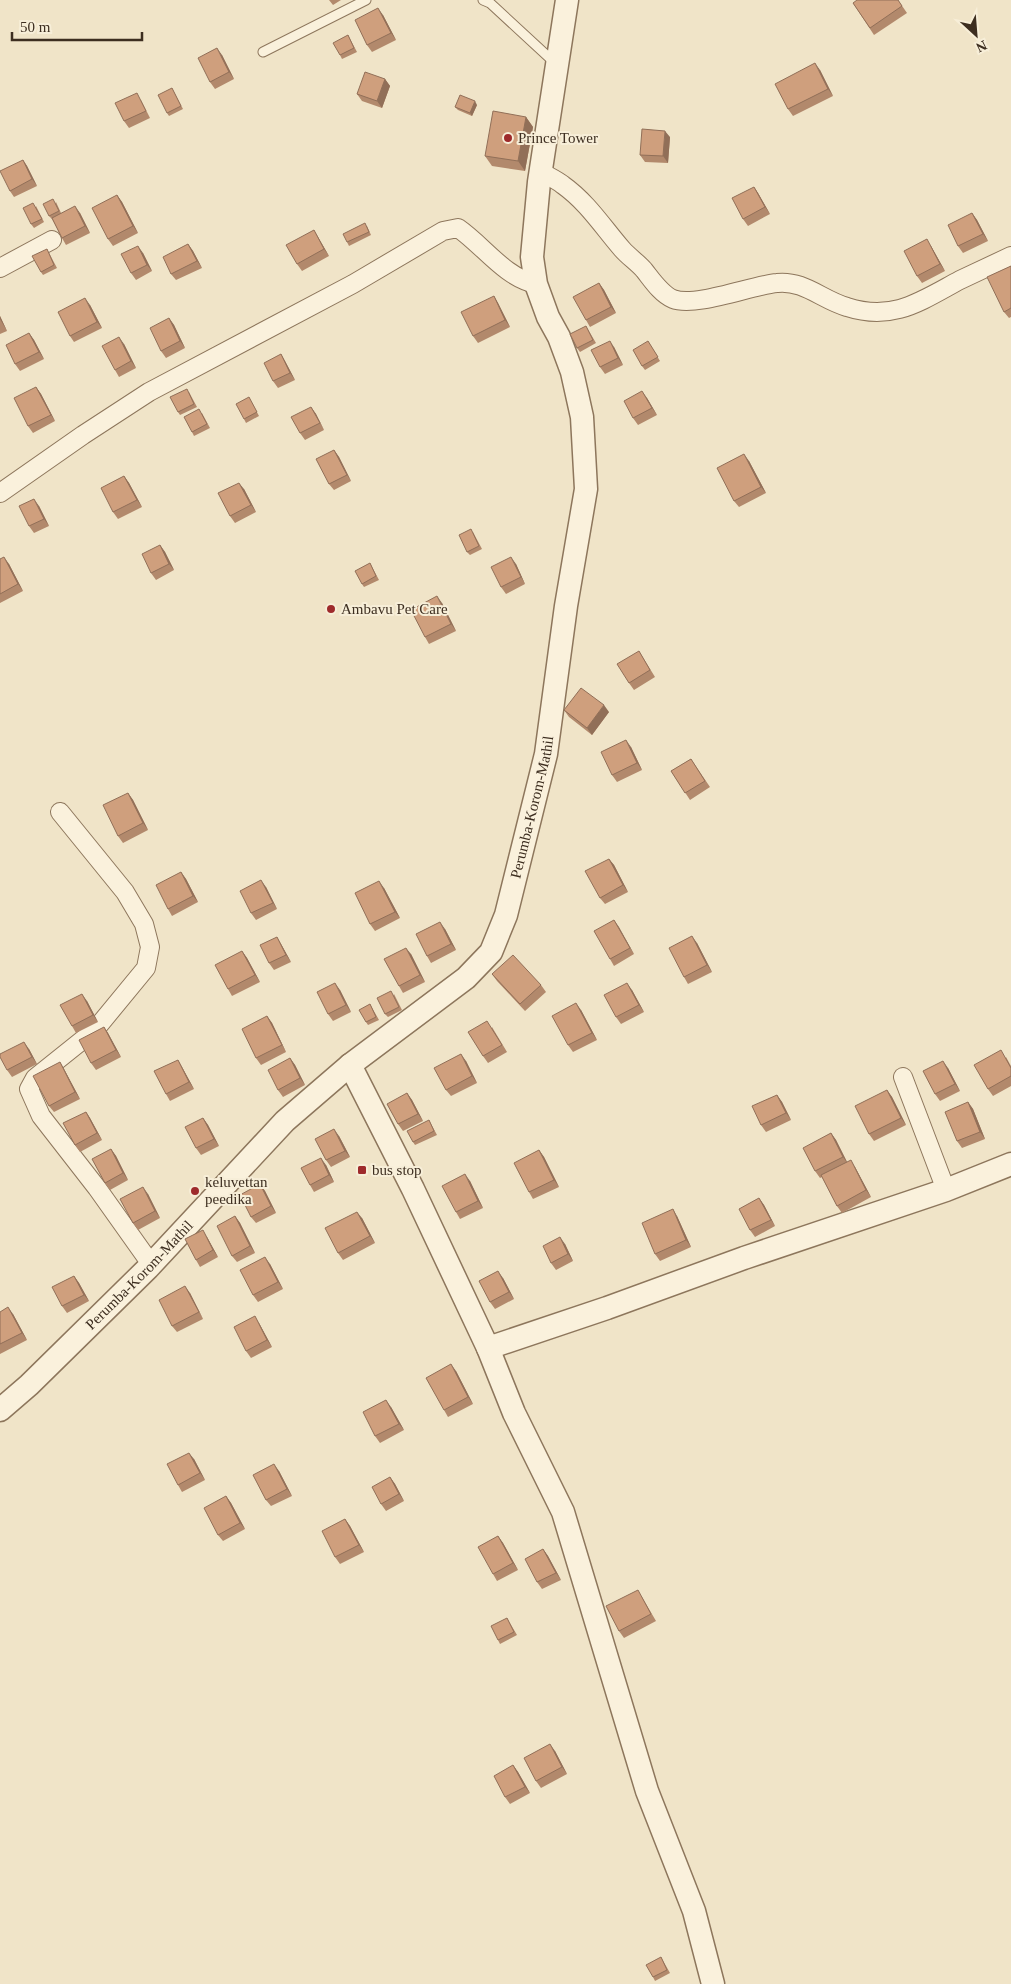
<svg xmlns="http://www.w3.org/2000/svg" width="1011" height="1984" viewBox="0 0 1011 1984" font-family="Georgia,serif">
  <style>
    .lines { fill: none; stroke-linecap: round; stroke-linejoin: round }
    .service-casing { stroke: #8d765c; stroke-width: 11 }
    .minor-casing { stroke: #8d765c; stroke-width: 20 }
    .tertiary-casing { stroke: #8d765c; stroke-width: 25 }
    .service { stroke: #faf1dc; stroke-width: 9 }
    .minor { stroke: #faf1dc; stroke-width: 18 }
    .tertiary { stroke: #faf1dc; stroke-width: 22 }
    .wall { fill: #b2896c }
    .shaded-wall { fill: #916f58 }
    .building { fill: #cf9f7d; stroke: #916f58 }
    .poi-dot { fill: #9e2a2b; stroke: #f7eed8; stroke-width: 2 }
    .labels { text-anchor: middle; stroke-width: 4; stroke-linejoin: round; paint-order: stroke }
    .poi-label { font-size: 15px; fill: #3d2e20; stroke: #f7eed8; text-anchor: start }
    .street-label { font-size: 15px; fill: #3d2e20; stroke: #f7eed8 }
  </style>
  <rect width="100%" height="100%" fill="#f0e4c8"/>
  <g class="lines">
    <defs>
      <path id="service" d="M483,0L490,3L555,63
        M263,52L366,0"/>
      <path id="minor" d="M541,172C548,176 557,180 563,185C587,202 603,227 622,249C629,257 637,262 644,270C652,280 661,294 673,299C695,308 753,285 777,283C804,280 822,300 847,307C893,322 921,301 960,280C977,272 994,264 1011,256
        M0,268L52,240
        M0,493L83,435L149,392L353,284L443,231L458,228C484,246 504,277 536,284
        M60,812L125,892L144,924L150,947L146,968L95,1030L35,1078L29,1089L41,1116L97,1188L151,1264
        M903,1077L946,1190"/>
      <g id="tertiary">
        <path d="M350,1065L413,1189L488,1348L514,1413L563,1512L647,1791L694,1911L713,1984"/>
        <path d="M488,1348L607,1308L744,1258L946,1190L1011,1164"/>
        <path id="s1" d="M0,1410L29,1385L148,1268L285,1121L350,1065L466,978L491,952L506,915L546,754L566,606L586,489L582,417L572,372L559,337L548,317L536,284L532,257L539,182L567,0"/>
      </g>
    </defs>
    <use href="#service" class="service-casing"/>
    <use href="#minor" class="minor-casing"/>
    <use href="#tertiary" class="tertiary-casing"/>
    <use href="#service" class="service"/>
    <use href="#minor" class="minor"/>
    <use href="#tertiary" class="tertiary"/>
  </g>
  <path class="wall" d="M329,0H341L333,5Z
    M898,0L907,13L874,35L853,3Z
    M383,15L396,40L372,52L367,45Z
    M348,35L357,52L342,59L340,55Z
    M222,55L234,79L215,89L210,82Z
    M820,70L833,96L793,116L788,109Z
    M385,79L390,86L382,108L362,101L357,94Z
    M172,88L183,109L169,116L167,113Z
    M141,100L150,118L129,128L124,121Z
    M477,105L472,116L458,110L455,107Z
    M526,117L533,127L525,171L492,166L485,156Z
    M670,137L668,163L645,162L640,155Z
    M23,160L27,166L37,186L14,197L10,191Z
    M754,187L758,193L770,214L748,226L743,219Z
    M117,195L122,202L138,233L113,246L108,239Z
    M56,202L61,213H80L90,233L66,245L62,238L52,219L49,216Z
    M36,206L44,222L34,228L31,224Z
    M972,213L977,220L988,241L963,253L958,246Z
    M367,226L371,235L349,246L347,242Z
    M314,230L318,237L329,256L302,271L297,264Z
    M188,244L193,251L202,268L176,280L171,274Z
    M931,246L945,271L922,283L917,276Z
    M47,249L57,268L43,275L41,272Z
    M143,253L152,271L136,280L131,273Z
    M1011,266V317L1009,318L1004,312Z
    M599,283L604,290L616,313L590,327L586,320Z
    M494,296L498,303L510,327L478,343L473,336Z
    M90,305L102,328L74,342L70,336Z
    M0,316L7,331L0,334Z
    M169,318L174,325L185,348L166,358L161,351Z
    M586,326L596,343L580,352L577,348Z
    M29,333L34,340L44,359L20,371L15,364Z
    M648,341L660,361L645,370L642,366Z
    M124,344L136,368L119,377L115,370Z
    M614,347L623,365L605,374L600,367Z
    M281,354L285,361L295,380L278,388L273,381Z
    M36,387L41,394L55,421L33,433L28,426Z
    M189,392L197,407L180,415L178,412Z
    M249,397L259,416L246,423L244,419Z
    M647,398L657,415L638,425L633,418Z
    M311,407L316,414L324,430L305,440L300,433Z
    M202,413L210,428L194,436L192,432Z
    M334,450L339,457L351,481L334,490L329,484Z
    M749,461L766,493L739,507L734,501Z
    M124,476L129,483L142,507L118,519L113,512Z
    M244,489L256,512L235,523L230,516Z
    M39,506L49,526L34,533L29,526Z
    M473,532L482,549L470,555L467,552Z
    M160,545L165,552L174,570L156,580L151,573Z
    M0,559L9,564L23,591L0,603Z
    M370,563L379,580L364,587L362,584Z
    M516,564L525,584L506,594L501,587Z
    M442,603L456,631L429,644L425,637Z
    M639,651L655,677L634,690L629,683Z
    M564,710L609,712L592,735L569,717Z
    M631,747L642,770L617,782L612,775Z
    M691,759L710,787L690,800L671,771Z
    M128,793L133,800L148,830L123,843L118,836Z
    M609,859L614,865L628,892L605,904L600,898Z
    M181,872L186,879L198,902L172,916L168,909Z
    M266,887L277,909L256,920L251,913Z
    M384,888L400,918L375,931L370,924Z
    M614,920L634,954L614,966L610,959Z
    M445,929L456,950L431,963L427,956Z
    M277,937L281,944L291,962L274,970L269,963Z
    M697,943L712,972L688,984L684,977Z
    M242,951L247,958L260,982L232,996L228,989Z
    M411,954L425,982L403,993L399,986Z
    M492,974L541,985L546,992L525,1011L497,981Z
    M340,990L351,1012L333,1021L328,1014Z
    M632,990L644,1012L621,1024L616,1017Z
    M394,994L402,1010L388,1017L385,1014Z
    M87,1001L98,1022L76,1033L72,1026Z
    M370,1004L379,1020L368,1025L366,1022Z
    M581,1010L597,1040L573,1052L568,1045Z
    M267,1016L272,1023L286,1052L261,1065L256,1058Z
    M104,1027L108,1033L121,1057L96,1070L91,1063Z
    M492,1027L507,1052L488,1063L483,1056Z
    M29,1049L37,1064L12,1077L7,1070Z
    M1006,1057L1011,1066V1086L993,1096L988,1089Z
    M290,1058L295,1065L305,1085L283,1097L278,1090Z
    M178,1060L182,1067L194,1089L170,1101L166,1094Z
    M466,1061L477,1083L451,1096L446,1090Z
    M60,1062L64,1069L80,1099L54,1112L49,1106Z
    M948,1068L960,1091L940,1101L935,1094Z
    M887,1090L892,1097L906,1125L874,1141L869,1134Z
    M407,1093L412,1100L423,1121L403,1131L398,1124Z
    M777,1095L782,1102L791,1120L766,1132L761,1125Z
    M968,1102L973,1109L985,1139L962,1148L957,1141Z
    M86,1112L90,1118L102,1140L80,1152L75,1145Z
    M203,1118L208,1125L219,1146L201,1155L196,1148Z
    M429,1120L437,1135L415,1145L413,1142Z
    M831,1133L836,1140L847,1162L855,1167L871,1197L842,1213L837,1206L822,1177L820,1178L815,1171Z
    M339,1136L350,1157L331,1167L326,1160Z
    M111,1149L116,1156L128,1180L110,1190L105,1183Z
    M539,1150L544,1157L559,1187L533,1199L529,1192Z
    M326,1165L334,1182L314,1192L310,1185Z
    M470,1181L483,1208L460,1219L456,1212Z
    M260,1184L265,1191L276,1213L256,1223L251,1217Z
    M148,1194L160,1218L138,1230L133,1223Z
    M759,1198L764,1205L775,1226L755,1237L750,1230Z
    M235,1216L240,1223L255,1253L237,1262L232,1256Z
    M677,1216L691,1247L660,1261L655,1254Z
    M362,1218L375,1243L343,1260L338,1253Z
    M207,1237L218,1257L200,1267L196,1260Z
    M565,1244L573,1261L556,1270L551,1263Z
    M270,1264L283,1289L258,1302L253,1295Z
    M74,1276L79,1283L89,1301L67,1313L62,1306Z
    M503,1278L514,1299L495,1309L490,1302Z
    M190,1293L203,1319L177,1332L172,1326Z
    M0,1312L13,1314L27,1340L0,1354Z
    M259,1323L272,1347L251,1358L246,1351Z
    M456,1371L473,1404L448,1417L444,1410Z
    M391,1407L404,1430L380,1443L375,1436Z
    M194,1459L205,1480L182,1492L178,1485Z
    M279,1471L292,1496L271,1506L266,1500Z
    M390,1477L395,1484L404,1501L386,1511L381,1504Z
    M226,1496L231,1503L245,1529L223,1541L218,1535Z
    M345,1519L350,1526L364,1552L340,1564L335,1557Z
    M498,1536L503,1543L518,1570L497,1581L493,1574Z
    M543,1549L548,1556L561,1580L542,1589L537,1582Z
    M642,1597L656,1621L624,1638L619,1631Z
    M507,1618L517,1635L500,1644L498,1640Z
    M555,1751L567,1774L541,1788L536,1781Z
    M513,1765L518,1772L530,1793L510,1804L505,1797Z
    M661,1957L670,1973L655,1981L653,1977Z"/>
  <path class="shaded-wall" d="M378,8L383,15L396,40L391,33Z
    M217,48L222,55L234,79L229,72Z
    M815,63L820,70L833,96L828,89Z
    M385,79L390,86L382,108L377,101Z
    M475,101L477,105L472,116L470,113Z
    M526,117L533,127L525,171L518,161Z
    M665,131L670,137L668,163L663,156Z
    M23,160L27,166L37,186L32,179Z
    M754,187L758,193L770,214L765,207Z
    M117,195L122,202L138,233L133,226Z
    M75,206L80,213L90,233L85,226Z
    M972,213L977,220L988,241L983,234Z
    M314,230L318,237L329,256L324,249Z
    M927,239L931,246L945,271L940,264Z
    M188,244L193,251L202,268L197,261Z
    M138,246L143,253L152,271L147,265Z
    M599,283L604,290L616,313L611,307Z
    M494,296L498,303L510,327L505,320Z
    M85,298L90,305L102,328L97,322Z
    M0,316L7,331L0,319Z
    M169,318L174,325L185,348L180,341Z
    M29,333L34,340L44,359L39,352Z
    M119,337L124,344L136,368L131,361Z
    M610,341L614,347L623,365L618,358Z
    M281,354L285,361L295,380L290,373Z
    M36,387L41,394L55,421L51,415Z
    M642,391L647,398L657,415L652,408Z
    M311,407L316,414L324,430L320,423Z
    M334,450L339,457L351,481L347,475Z
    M744,454L749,461L766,493L761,487Z
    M124,476L129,483L142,507L137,500Z
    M239,483L244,489L256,512L251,505Z
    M34,499L39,506L49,526L44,519Z
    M160,545L165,552L174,570L169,564Z
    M4,557L9,564L23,591L18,584Z
    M511,557L516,564L525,584L521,577Z
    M437,596L442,603L456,631L451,624Z
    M604,705L609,712L592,735L587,728Z
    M626,740L631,747L642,770L637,763Z
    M128,793L133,800L148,830L143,823Z
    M609,859L614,865L628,892L623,885Z
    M181,872L186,879L198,902L193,896Z
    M261,880L266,887L277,909L273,903Z
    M379,881L384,888L400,918L395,912Z
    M614,920L619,927L634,954L630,948Z
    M440,922L445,929L456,950L451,944Z
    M692,936L697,943L712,972L707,965Z
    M277,937L281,944L291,962L286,955Z
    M406,948L411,954L425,982L420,975Z
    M242,951L247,958L260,982L255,975Z
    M335,983L340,990L351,1012L346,1005Z
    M627,983L632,990L644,1012L639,1005Z
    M82,994L87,1001L98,1022L93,1015Z
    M576,1003L581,1010L597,1040L592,1033Z
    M267,1016L272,1023L286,1052L282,1045Z
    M104,1027L108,1033L121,1057L116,1050Z
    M24,1042L29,1049L37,1064L32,1057Z
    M461,1054L466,1061L477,1083L472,1076Z
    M290,1058L295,1065L305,1085L300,1078Z
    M178,1060L182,1067L194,1089L189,1082Z
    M943,1061L948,1068L960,1091L955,1084Z
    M60,1062L64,1069L80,1099L75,1092Z
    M887,1090L892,1097L906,1125L901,1118Z
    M407,1093L412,1100L423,1121L418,1114Z
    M777,1095L782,1102L791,1120L786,1113Z
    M968,1102L973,1109L985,1139L980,1132Z
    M86,1112L90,1118L102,1140L97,1133Z
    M203,1118L208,1125L219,1146L214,1139Z
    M334,1129L339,1136L350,1157L345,1151Z
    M831,1133L836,1140L848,1164L843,1157Z
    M111,1149L116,1156L128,1180L123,1173Z
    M539,1150L544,1157L559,1187L554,1180Z
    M321,1158L326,1165L334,1182L329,1175Z
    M851,1160L855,1167L871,1197L866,1190Z
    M465,1174L470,1181L483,1208L478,1201Z
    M260,1184L265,1191L276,1213L271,1206Z
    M143,1187L148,1194L160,1218L155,1211Z
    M759,1198L764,1205L775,1226L771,1220Z
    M673,1209L677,1216L691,1247L686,1240Z
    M357,1212L362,1218L375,1243L370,1236Z
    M235,1216L240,1223L255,1253L250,1246Z
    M203,1230L207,1237L218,1257L213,1250Z
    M560,1237L565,1244L573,1261L568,1254Z
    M265,1257L270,1264L283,1289L278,1282Z
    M498,1271L503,1278L514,1299L509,1292Z
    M74,1276L79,1283L89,1301L84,1295Z
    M185,1286L190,1293L203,1319L199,1312Z
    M8,1307L13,1314L27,1340L22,1333Z
    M255,1316L259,1323L272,1347L267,1340Z
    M451,1364L456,1371L473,1404L468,1397Z
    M386,1400L391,1407L404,1430L399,1424Z
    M189,1453L194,1459L205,1480L200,1473Z
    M274,1464L279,1471L292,1496L287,1489Z
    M390,1477L395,1484L404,1501L399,1494Z
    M226,1496L231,1503L245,1529L240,1523Z
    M345,1519L350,1526L364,1552L359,1545Z
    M498,1536L503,1543L518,1570L513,1563Z
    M543,1549L548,1556L561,1580L556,1573Z
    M550,1744L555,1751L567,1774L562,1767Z
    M513,1765L518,1772L530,1793L525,1787Z"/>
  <path class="building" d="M857,0H898L902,6L870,28L853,3Z
    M378,8L391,33L367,45L355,20Z
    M348,35L354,48L340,55L333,43Z
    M217,48L229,72L210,82L198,58Z
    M815,63L828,89L788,109L775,84Z
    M365,72L385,79L377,101L357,94Z
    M172,88L181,106L167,113L158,95Z
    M137,93L146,111L124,121L115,103Z
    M460,95L475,101L470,113L455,107Z
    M493,111L526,117L518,161L485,156Z
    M642,129L665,131L663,156L640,155Z
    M23,160L32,179L10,191L0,171Z
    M754,187L765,207L743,219L732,198Z
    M117,195L133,226L108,239L92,208Z
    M53,199L59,211L49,216L43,204Z
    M33,203L42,219L31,224L23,208Z
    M75,206L85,226L62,238L52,218Z
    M972,213L983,234L958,246L948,225Z
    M365,223L369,232L347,242L343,234Z
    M314,230L324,249L297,264L286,245Z
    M927,239L940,264L917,276L904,251Z
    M188,244L197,261L171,274L163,257Z
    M138,246L147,265L131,273L121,254Z
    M47,249L54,265L41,272L32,256Z
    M1011,266V308L1004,312L987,277Z
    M599,283L611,307L586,320L573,297Z
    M494,296L505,320L473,336L461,312Z
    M85,298L97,322L70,336L58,312Z
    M169,318L180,341L161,351L150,328Z
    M586,326L593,340L577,348L570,334Z
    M29,333L39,352L15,364L6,345Z
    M119,337L131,361L115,370L102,346Z
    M610,341L618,358L600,367L591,350Z
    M648,341L658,357L642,366L633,350Z
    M281,354L290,373L273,381L264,363Z
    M36,387L51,415L28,426L14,398Z
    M187,389L194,404L178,412L170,397Z
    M642,391L652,408L633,418L624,401Z
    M249,397L257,412L244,419L236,404Z
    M311,407L320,423L300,433L291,417Z
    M199,409L207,424L192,432L184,417Z
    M334,450L347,475L329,484L316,459Z
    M744,454L761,487L734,501L717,468Z
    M124,476L137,500L113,512L101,488Z
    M239,483L251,505L230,516L218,493Z
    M34,499L44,519L29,526L19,506Z
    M471,529L479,546L467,552L459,535Z
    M160,545L169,564L151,573L142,554Z
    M4,557L18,584L0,594V559Z
    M511,557L521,577L501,587L491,567Z
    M370,563L376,576L362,584L355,571Z
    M437,596L451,624L425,637L411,610Z
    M639,651L650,670L629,683L617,664Z
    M581,688L604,705L587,728L564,710Z
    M626,740L637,763L612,775L601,752Z
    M691,759L705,781L685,793L671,771Z
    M128,793L143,823L118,836L103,805Z
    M609,859L623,885L600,898L585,871Z
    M181,872L193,896L168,909L156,885Z
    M261,880L273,903L251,913L240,891Z
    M379,881L395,912L370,924L355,893Z
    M614,920L630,948L610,959L594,931Z
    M440,922L451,944L427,956L416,934Z
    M692,936L707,965L684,977L669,948Z
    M277,937L286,955L269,963L260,945Z
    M406,948L420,975L399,986L384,959Z
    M242,951L255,975L228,989L215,965Z
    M513,955L541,985L520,1004L492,974Z
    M335,983L346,1005L328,1014L317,992Z
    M627,983L639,1005L616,1017L604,995Z
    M391,991L399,1007L385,1014L377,998Z
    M82,994L93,1015L72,1026L60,1005Z
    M576,1003L592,1033L568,1045L552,1016Z
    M370,1004L376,1017L366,1022L359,1010Z
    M267,1016L282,1045L256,1058L242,1029Z
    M487,1021L502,1045L483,1056L468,1032Z
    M104,1027L116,1050L91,1063L79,1040Z
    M24,1042L32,1057L7,1070L0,1057V1054Z
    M1001,1050L1011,1068V1076L988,1089L974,1065Z
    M461,1054L472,1076L446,1090L434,1068Z
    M290,1058L300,1078L278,1090L268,1070Z
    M178,1060L189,1082L166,1094L154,1071Z
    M943,1061L955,1084L935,1094L923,1071Z
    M60,1062L75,1092L49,1106L33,1076Z
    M887,1090L901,1118L869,1134L855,1106Z
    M407,1093L418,1114L398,1124L387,1104Z
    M777,1095L786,1113L761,1125L752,1106Z
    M968,1102L980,1132L957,1141L945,1112Z
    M86,1112L97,1133L75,1145L63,1123Z
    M203,1118L214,1139L196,1148L185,1127Z
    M429,1120L434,1131L413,1142L407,1131Z
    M334,1129L345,1151L326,1160L315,1139Z
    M831,1133L843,1157L815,1171L803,1148Z
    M111,1149L123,1173L105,1183L92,1159Z
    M539,1150L554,1180L529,1192L514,1163Z
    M321,1158L329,1175L310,1185L301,1168Z
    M851,1160L866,1190L837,1206L821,1175Z
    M465,1174L478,1201L456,1212L442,1186Z
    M260,1184L271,1206L251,1217L240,1195Z
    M143,1187L155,1211L133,1223L120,1199Z
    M759,1198L771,1220L750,1230L739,1209Z
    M673,1209L686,1240L655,1254L642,1223Z
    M357,1212L370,1236L338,1253L325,1228Z
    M235,1216L250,1246L232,1256L217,1226Z
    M203,1230L213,1250L196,1260L185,1239Z
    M560,1237L568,1254L551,1263L543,1246Z
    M265,1257L278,1282L253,1295L240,1270Z
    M498,1271L509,1292L490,1302L479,1281Z
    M74,1276L84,1295L62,1306L52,1287Z
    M185,1286L199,1312L172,1326L159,1300Z
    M8,1307L22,1333L0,1344V1312Z
    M255,1316L267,1340L246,1351L234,1327Z
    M451,1364L468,1397L444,1410L426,1378Z
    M386,1400L399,1424L375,1436L363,1412Z
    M189,1453L200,1473L178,1485L167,1464Z
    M274,1464L287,1489L266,1500L253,1475Z
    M390,1477L399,1494L381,1504L372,1487Z
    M226,1496L240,1523L218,1535L204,1508Z
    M345,1519L359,1545L335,1557L322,1531Z
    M498,1536L513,1563L493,1574L478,1547Z
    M543,1549L556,1573L537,1582L525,1559Z
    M638,1590L651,1614L619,1631L606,1606Z
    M507,1618L514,1632L498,1640L491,1626Z
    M550,1744L562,1767L536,1781L524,1758Z
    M513,1765L525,1787L505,1797L494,1776Z
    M661,1957L667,1970L653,1977L646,1965Z"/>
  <g class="poi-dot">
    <circle cx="508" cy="138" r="5"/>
    <circle cx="331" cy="609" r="5"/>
    <rect x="357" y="1165" width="10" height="10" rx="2.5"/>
    <circle cx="195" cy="1191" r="5"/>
  </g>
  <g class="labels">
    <g class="poi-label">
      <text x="518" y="143">Prince Tower</text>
      <text x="341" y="614">Ambavu Pet Care</text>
      <text x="372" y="1175">bus stop</text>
      <text x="205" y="1187">keluvettan<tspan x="205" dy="17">peedika</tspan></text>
    </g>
    <g class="street-label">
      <text dy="5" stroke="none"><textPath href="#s1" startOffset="824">Perumba-Korom-Mathil</textPath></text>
      <text dy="5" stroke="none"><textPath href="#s1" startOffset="194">Perumba-Korom-Mathil</textPath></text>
    </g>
  </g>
  <g transform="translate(976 35) rotate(154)" stroke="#f7eed8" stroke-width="4" paint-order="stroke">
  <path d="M0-4L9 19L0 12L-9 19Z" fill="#3d2e20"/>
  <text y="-8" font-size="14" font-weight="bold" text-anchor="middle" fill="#3d2e20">N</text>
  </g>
  <path d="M12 32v8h130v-8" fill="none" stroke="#3d2e20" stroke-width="2.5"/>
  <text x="20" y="32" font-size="15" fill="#3d2e20" stroke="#f7eed8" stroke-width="4" paint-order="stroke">50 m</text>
</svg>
